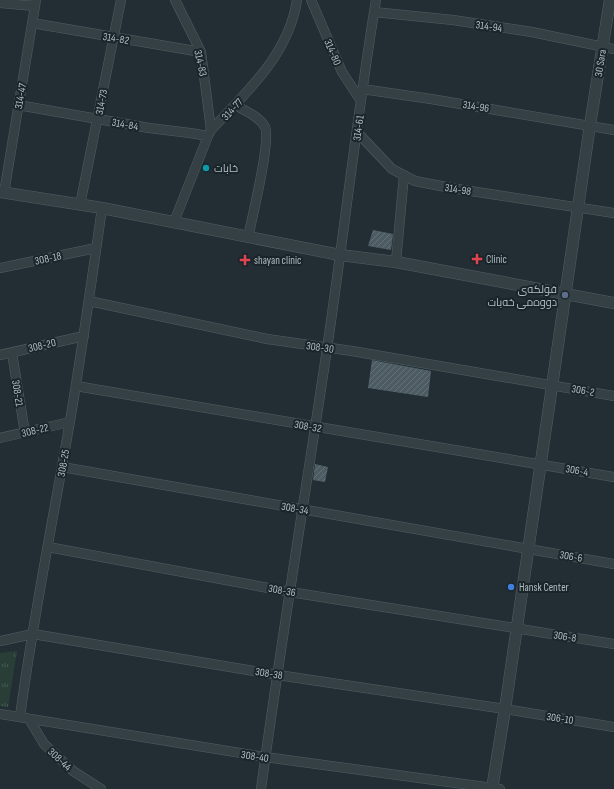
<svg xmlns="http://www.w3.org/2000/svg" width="614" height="789" viewBox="0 0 614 789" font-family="'Sofia Sans Condensed',Cairo,sans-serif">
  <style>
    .park { fill: url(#park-tufts) }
    .building { fill: url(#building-hatch) }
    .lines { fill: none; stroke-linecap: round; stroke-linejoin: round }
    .minor-casing { stroke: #525e63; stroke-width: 10 }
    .tertiary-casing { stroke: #525e63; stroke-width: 12 }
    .minor { stroke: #354045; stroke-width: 9 }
    .tertiary { stroke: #354045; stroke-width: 11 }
    .culture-dot { fill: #0f9aa8; stroke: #1a252a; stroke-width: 1.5 }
    .health-dot { fill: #e0444e; stroke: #1a252a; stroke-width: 1.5 }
    .service-dot { fill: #5c6f8a; stroke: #1a252a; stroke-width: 1.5 }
    .shop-dot { fill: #3f7fe0; stroke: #1a252a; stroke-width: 1.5 }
    .labels { text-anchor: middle; stroke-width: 4; stroke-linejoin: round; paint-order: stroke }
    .street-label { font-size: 11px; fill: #afbbc2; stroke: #1a252a }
    .poi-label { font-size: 11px; fill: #afbbc2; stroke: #1a252a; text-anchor: start }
  </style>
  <defs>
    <pattern id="park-tufts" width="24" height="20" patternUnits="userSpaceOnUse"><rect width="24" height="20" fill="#2a3e38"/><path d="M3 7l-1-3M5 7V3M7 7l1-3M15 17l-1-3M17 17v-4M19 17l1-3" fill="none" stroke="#465853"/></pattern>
    <pattern id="building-hatch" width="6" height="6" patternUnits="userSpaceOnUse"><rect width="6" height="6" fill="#4d5c63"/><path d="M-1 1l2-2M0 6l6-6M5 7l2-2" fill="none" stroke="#647178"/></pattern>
  </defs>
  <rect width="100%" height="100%" fill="#222e34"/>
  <path class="park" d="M17,651L8,707L0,706V653Z"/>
  <path class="building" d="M373,230L393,234L391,250L368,246Z
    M372,360L431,371L428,397L368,388Z
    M315,464L328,467L325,482L313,480Z"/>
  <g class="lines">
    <defs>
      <path id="minor" d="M175,0L201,52L211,130
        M311,0L342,72L361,101
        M0,3L35,6
        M374,12L453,20L532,32L614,49
        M32,23L201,52
        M362,89L431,99L614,130
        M18,105L149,128L190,133L208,136
        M235,105C245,111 259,116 265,127C271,140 252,219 248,237
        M357,132L392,169L415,181L451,188L614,213
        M4,193L36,0
        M80,205L121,0
        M174,222L208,136L211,130C247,92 289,54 297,0
        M396,262L404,175
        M0,268L96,248
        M89,301L267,339L352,351L614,396
        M12,353L25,433
        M0,355L84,336
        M76,386L614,477
        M0,438L70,422
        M62,467L614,564
        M48,547L290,592L614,644
        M0,641L33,634L278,675L505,709L614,727
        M0,714L265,757L500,789
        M20,717C33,618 53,520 70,421C82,350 92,279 102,208
        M29,719L44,744L73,771L101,789
        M261,789C281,642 305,496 327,349C344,233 357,116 376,0"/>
      <path id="tertiary" d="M0,192L102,208L340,255L396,262L614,303
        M492,789L505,709L590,125L610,0"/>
    </defs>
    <use href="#minor" class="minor-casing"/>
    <use href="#tertiary" class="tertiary-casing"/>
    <use href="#minor" class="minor"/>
    <use href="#tertiary" class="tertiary"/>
  </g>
  <circle class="culture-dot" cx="206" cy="168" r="4"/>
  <g class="health-dot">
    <path d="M475 253h4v4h4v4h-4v4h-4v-4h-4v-4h4z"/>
    <path d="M243 254h4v4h4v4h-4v4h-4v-4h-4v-4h4z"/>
  </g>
  <circle class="service-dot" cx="565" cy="295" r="4"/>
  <circle class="shop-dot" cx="511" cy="587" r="4"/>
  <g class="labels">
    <g class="street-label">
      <text transform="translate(489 26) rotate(8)" y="4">314-94</text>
      <text transform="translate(116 38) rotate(10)" y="4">314-82</text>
      <text transform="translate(333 52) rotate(67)" y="4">314-80</text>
      <text transform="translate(201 63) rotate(78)" y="4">314-83</text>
      <text transform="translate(600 63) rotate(-81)" y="4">30 Sara</text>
      <text transform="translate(20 96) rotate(-80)" y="4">314-47</text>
      <text transform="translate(101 102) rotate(-79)" y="4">314-73</text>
      <text transform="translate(476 106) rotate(9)" y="4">314-96</text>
      <text transform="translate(232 109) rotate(-47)" y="4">314-77</text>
      <text transform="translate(125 124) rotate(10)" y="4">314-84</text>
      <text transform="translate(358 128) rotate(-82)" y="4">314-61</text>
      <text transform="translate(458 189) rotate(9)" y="4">314-98</text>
      <text transform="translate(48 258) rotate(-12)" y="4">308-18</text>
      <text transform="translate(42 345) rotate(-13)" y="4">308-20</text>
      <text transform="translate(320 347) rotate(8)" y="4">308-30</text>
      <text transform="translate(583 390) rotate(10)" y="4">306-2</text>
      <text transform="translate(18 393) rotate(81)" y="4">308-21</text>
      <text transform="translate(308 426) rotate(10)" y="4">308-32</text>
      <text transform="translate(35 430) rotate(-13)" y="4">308-22</text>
      <text transform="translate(63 463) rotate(-80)" y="4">308-25</text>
      <text transform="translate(577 470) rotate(10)" y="4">306-4</text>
      <text transform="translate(295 508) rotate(10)" y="4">308-34</text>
      <text transform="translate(571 556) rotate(10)" y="4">306-6</text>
      <text transform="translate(282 590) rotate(10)" y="4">308-36</text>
      <text transform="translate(565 636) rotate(9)" y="4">306-8</text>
      <text transform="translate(269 673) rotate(9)" y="4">308-38</text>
      <text transform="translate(560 718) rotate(9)" y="4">306-10</text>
      <text transform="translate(255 756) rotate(9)" y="4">308-40</text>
      <text transform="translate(60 759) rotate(43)" y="4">308-44</text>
    </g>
    <g class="poi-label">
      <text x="214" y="172">خابات</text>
      <text x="486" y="263">Clinic</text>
      <text x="254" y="264">shayan clinic</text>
      <text x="557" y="293" text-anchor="end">فولکه‌ی<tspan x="557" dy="13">دووه‌می خه‌بات</tspan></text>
      <text x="519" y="591">Hansk Center</text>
    </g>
  </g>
</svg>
